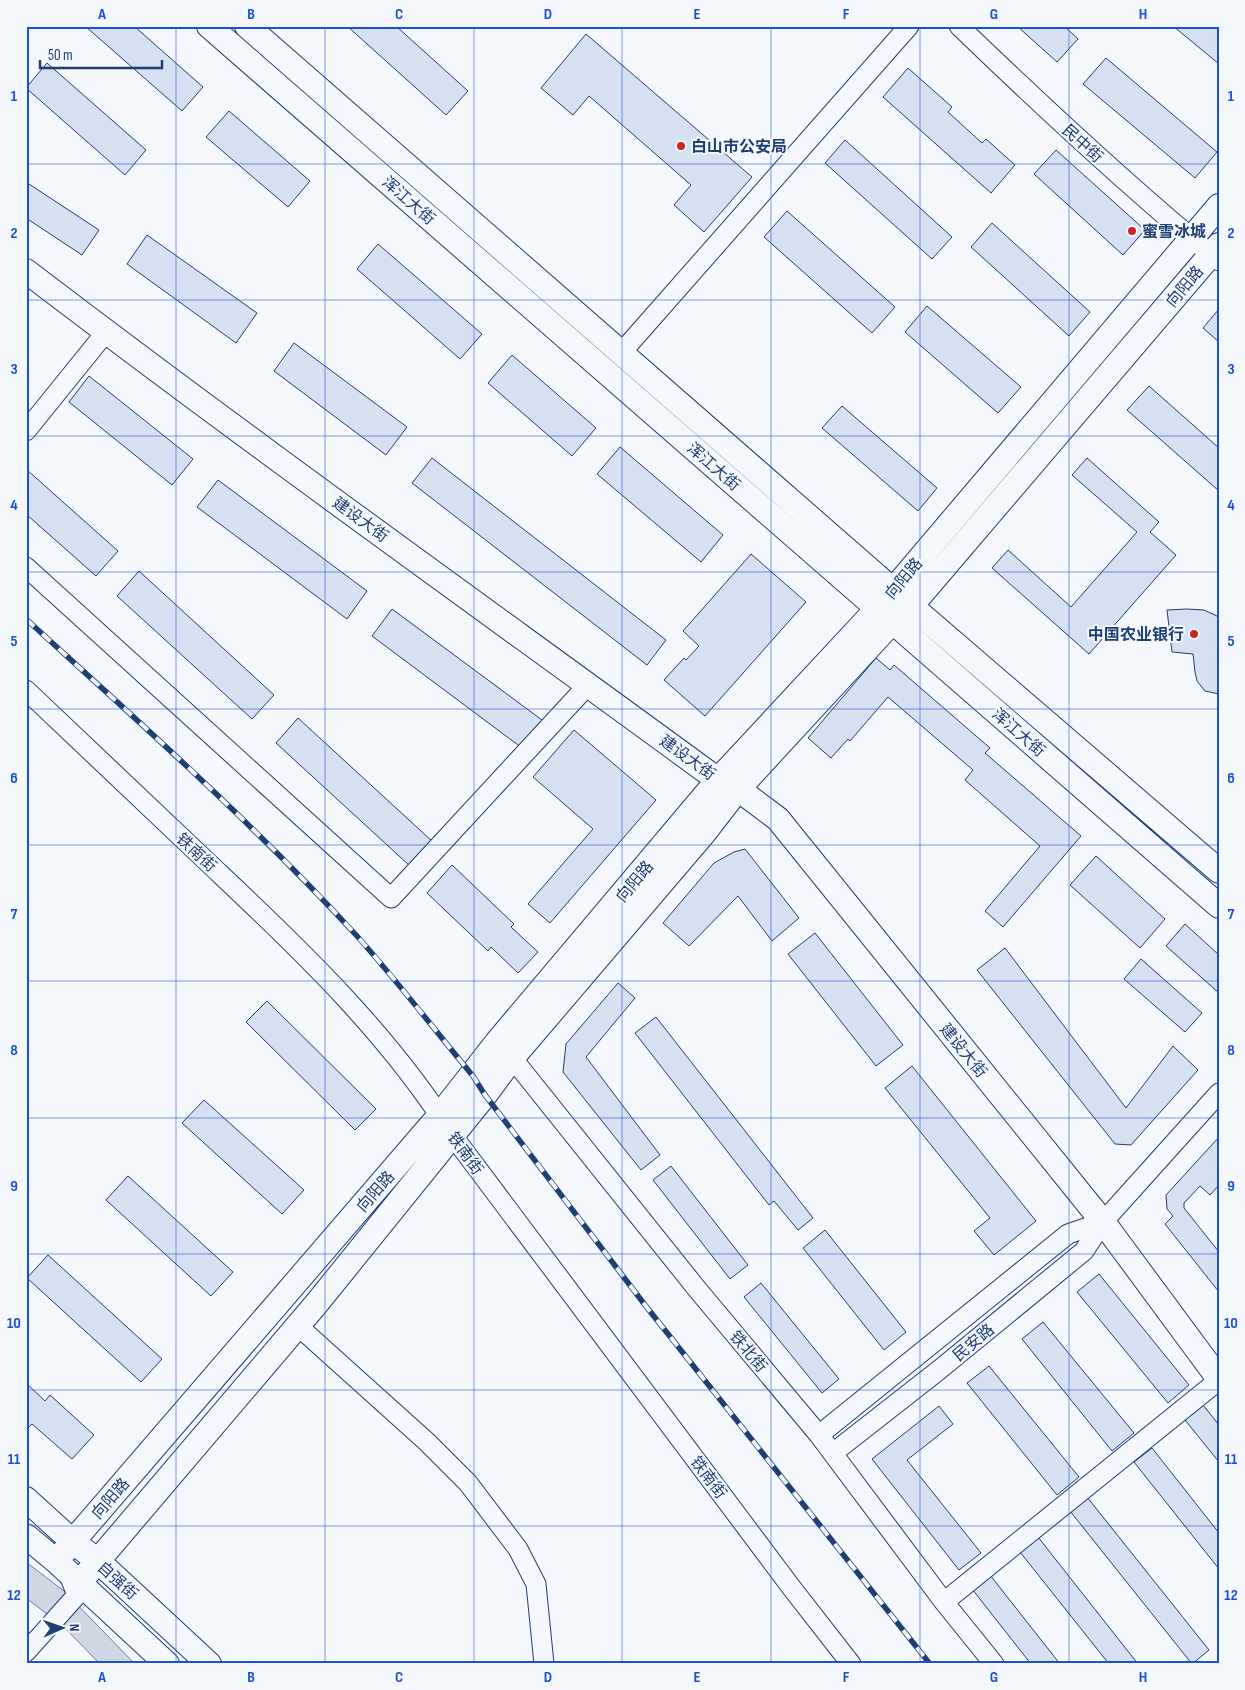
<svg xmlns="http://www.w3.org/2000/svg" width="1245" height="1690" viewBox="0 0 1245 1690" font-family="'Sofia Sans Condensed','Noto Sans SC',sans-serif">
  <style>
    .water { fill: #cfd7e4; stroke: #687fa3 }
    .building { fill: #d5e0f0; stroke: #1d3f73 }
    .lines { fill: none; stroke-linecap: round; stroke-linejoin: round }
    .minor-casing { stroke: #1d3f73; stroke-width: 21 }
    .major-casing { stroke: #1d3f73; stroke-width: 26 }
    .minor { stroke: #f4f7fb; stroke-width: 19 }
    .major { stroke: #f4f7fb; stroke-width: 24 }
    .rail-casing { stroke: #1d3f73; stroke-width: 5.5 }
    .rail { stroke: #f4f7fb; stroke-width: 4; stroke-dasharray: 11; stroke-linecap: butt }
    .grid { fill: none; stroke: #1d4ed8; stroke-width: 1; stroke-opacity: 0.55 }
    .poi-dot { fill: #c62828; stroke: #f4f7fb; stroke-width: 2 }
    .labels { text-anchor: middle; stroke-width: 4; stroke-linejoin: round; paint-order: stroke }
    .street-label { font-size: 16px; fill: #1d3f73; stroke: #f4f7fb }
    .poi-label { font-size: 16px; font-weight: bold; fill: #1d3f73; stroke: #f4f7fb; text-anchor: start }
    .neatline { fill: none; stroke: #1d4ed8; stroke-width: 2 }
    .grid-label { font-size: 16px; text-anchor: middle; font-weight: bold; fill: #1d4ed8 }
  </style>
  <rect width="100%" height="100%" fill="#f4f7fb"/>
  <path class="water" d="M26,1562L64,1591L135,1664H100L64,1627L26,1598Z"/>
  <path class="building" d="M85,26H134L203,87L182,111Z
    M347,26H396L468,91L446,115Z
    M1017,26H1064L1078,39L1057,62Z
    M1173,26H1219V64Z
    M586,34L752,177L704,232L674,205L691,185L589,96L573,115L541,88Z
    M1106,58L1217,152L1195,178L1083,84Z
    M47,63L146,150L125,175L26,88Z
    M908,68L952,107L948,112L982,143L986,139L1015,165L991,193L883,97Z
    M229,111L310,181L288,207L206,137Z
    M845,140L952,237L932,259L825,163Z
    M1056,150L1145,230L1123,255L1034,174Z
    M26,182L99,230L82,255L26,218Z
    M787,211L895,307L872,333L764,237Z
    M992,223L1090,312L1069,336L971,247Z
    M147,235L257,313L236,343L127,264Z
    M378,244L482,334L460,359L357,269Z
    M927,306L1021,387L998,413L905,332Z
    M1219,309V342L1203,328Z
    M294,343L407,427L386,455L274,371Z
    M512,355L596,428L572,456L488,383Z
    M89,376L193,459L172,485L69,402Z
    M1149,386L1219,448V491L1127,410Z
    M842,406L937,488L918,511L822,428Z
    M620,447L723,535L701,562L597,474Z
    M432,458L666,640L647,665L412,483Z
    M1087,458L1159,522L1150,532L1176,555L1089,654L992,568L1008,550L1071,607L1137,532L1072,475Z
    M26,469L118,551L96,576L26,514Z
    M218,480L367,591L347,619L197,507Z
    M751,554L806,602L705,716L664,680L684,658L686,660L699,646L683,631Z
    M139,571L274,695L252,719L117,596Z
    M392,609L542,720L522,748L372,636Z
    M1187,609L1204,610L1219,617V694L1205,691L1197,681L1195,672L1193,654L1172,652L1167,610Z
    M876,658L890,670L894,665L990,748L985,753L1081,836L1003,927L985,911L1040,846L965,780L973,770L888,697L850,741L848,739L831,758L808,738Z
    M298,718L433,842L411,867L276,743Z
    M574,730L656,800L550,923L528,904L593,829L533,777Z
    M745,849L799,918L772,941L738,896L689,946L663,923L714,863L734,852Z
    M1096,856L1165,919L1140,948L1070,885Z
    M452,865L514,924L511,927L538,952L518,973L491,947L488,951L427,893Z
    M1185,924L1219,955V993L1166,946Z
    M815,933L903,1045L876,1066L788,954Z
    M1005,948L1126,1108L1173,1046L1198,1070L1131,1145L1115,1144L977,970Z
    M1141,959L1202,1013L1185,1032L1124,979Z
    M618,983L635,998L586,1057L660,1155L641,1170L563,1072L566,1044Z
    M267,1001L376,1109L355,1130L246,1022Z
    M656,1017L813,1218L798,1230L774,1201L769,1205L635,1033Z
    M912,1066L1036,1221L994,1255L974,1231L990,1218L885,1088Z
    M204,1100L304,1190L282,1214L182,1123Z
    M1219,1137V1185L1210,1195L1200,1186L1184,1203V1208L1219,1252V1292L1165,1224L1173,1216L1167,1209L1166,1195Z
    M671,1166L748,1265L730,1279L653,1180Z
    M128,1176L233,1272L211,1296L106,1200Z
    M825,1230L906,1332L884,1350L803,1248Z
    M48,1255L162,1359L141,1382L27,1278Z
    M1099,1274L1189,1385L1168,1403L1077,1292Z
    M761,1283L839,1379L822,1393L744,1297Z
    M1043,1322L1134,1433L1112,1451L1022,1339Z
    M989,1366L1079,1477L1057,1495L967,1383Z
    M26,1383L45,1401L50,1395L94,1435L72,1459L32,1424L27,1429L26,1428Z
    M1203,1405L1219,1425V1462L1185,1420Z
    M939,1406L953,1424L907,1460L981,1553L959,1570L872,1459Z
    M1152,1448L1219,1533V1569L1134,1462Z
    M1087,1497L1209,1650L1192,1664L1070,1511Z
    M1038,1537L1138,1664H1109L1020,1552Z
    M990,1575L1060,1664H1031L972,1589Z"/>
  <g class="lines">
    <defs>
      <path id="minor" d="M959,26C1043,107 1129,187 1219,261
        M621,353L909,26
        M26,431L106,332
        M26,567L391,898L588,685
        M26,690C91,751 155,812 219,873C305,954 390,1036 453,1136L791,1587L851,1664
        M505,1049L697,1289L819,1435L944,1602L994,1664
        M298,1326L427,1442L468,1483L518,1549L536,1584L544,1664
        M819,1435L1068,1234L1103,1222
        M833,1453L939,1370L1084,1251L1103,1222L1219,1093
        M944,1602L1219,1380
        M26,1652L77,1595L68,1573"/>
      <path id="major" d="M209,26L1219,906
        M247,26L911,606L1219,871
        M26,271C254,445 487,611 718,780L738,789L778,819L1103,1222L1219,1379
        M26,1499L72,1541L98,1561L209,1664
        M26,1536L56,1561L167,1664
        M56,1561L440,1115L498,1041L718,780L878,608L1219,206
        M79,1583L317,1303L485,1095L513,1057L704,833L738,789L892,622L911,606L1219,245"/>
    </defs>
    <use href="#minor" class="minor-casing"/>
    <use href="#major" class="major-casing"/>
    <use href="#minor" class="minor"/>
    <use href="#major" class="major"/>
    <defs>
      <path id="rail" d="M26,619C139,722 253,823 357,936C397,981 434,1029 473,1076L485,1095L645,1305L930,1664"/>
    </defs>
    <use href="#rail" class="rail-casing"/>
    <use href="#rail" class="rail"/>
  </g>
  <path class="grid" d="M176,26V1664M325,26V1664M474,26V1664M622,26V1664M771,26V1664M920,26V1664M1069,26V1664M26,164H1219M26,300H1219M26,436H1219M26,572H1219M26,709H1219M26,845H1219M26,981H1219M26,1118H1219M26,1254H1219M26,1390H1219M26,1526H1219"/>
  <g class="poi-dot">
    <circle cx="681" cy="146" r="5"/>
    <circle cx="1132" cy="231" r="5"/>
    <circle cx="1194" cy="634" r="5"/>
  </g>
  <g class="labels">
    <g class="street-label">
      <text transform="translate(1083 143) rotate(42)" y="6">民中街</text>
      <text transform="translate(409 200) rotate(41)" y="6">浑江大街</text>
      <text transform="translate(1184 286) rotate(-50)" y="6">向阳路</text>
      <text transform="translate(714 466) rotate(41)" y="6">浑江大街</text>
      <text transform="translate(361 519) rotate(36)" y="6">建设大街</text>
      <text transform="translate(903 578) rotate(-50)" y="6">向阳路</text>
      <text transform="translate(1019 732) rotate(41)" y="6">浑江大街</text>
      <text transform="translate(688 757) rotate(36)" y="6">建设大街</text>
      <text transform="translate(197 852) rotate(43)" y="6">铁南街</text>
      <text transform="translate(634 881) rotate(-50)" y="6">向阳路</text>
      <text transform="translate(964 1050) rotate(51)" y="6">建设大街</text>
      <text transform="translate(466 1153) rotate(54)" y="6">铁南街</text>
      <text transform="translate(375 1191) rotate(-49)" y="6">向阳路</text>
      <text transform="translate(973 1342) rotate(-40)" y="6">民安路</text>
      <text transform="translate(749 1351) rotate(50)" y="6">铁北街</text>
      <text transform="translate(709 1477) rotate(53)" y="6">铁南街</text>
      <text transform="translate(110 1498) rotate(-49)" y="6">向阳路</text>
      <text transform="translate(118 1580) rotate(42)" y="6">自强街</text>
    </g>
    <g class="poi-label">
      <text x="691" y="152">白山市公安局</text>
      <text x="1142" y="237">蜜雪冰城</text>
      <text x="1184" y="640" text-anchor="end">中国农业银行</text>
    </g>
  </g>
  <rect width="1245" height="1690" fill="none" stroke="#f4f7fb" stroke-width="55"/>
  <g transform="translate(62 1628) rotate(88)" stroke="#f4f7fb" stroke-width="4" paint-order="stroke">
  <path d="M0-4L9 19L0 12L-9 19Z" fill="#1d3f73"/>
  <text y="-8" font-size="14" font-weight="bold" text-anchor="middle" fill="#1d3f73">N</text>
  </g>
  <path d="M40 60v8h122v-8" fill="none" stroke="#1d3f73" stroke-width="2.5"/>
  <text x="48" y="60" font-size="15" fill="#1d3f73" stroke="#f4f7fb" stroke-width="4" paint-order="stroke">50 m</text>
  <rect x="28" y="28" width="1190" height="1634" class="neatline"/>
  <g class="grid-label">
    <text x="102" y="19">A</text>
    <text x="251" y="19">B</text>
    <text x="399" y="19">C</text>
    <text x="548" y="19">D</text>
    <text x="697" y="19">E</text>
    <text x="846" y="19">F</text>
    <text x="994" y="19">G</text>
    <text x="1143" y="19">H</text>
    <text x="14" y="101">1</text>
    <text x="1231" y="101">1</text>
    <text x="14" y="238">2</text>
    <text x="1231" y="238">2</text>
    <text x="14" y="374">3</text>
    <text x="1231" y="374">3</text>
    <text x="14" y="510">4</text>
    <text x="1231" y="510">4</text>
    <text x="14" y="646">5</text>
    <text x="1231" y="646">5</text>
    <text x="14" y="783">6</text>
    <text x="1231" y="783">6</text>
    <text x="14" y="919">7</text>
    <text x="1231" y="919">7</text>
    <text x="14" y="1055">8</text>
    <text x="1231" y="1055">8</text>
    <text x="14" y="1191">9</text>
    <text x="1231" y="1191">9</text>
    <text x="14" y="1328">10</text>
    <text x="1231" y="1328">10</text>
    <text x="14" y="1464">11</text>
    <text x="1231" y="1464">11</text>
    <text x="14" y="1600">12</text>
    <text x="1231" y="1600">12</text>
    <text x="102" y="1682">A</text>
    <text x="251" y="1682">B</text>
    <text x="399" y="1682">C</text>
    <text x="548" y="1682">D</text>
    <text x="697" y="1682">E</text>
    <text x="846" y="1682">F</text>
    <text x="994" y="1682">G</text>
    <text x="1143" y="1682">H</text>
  </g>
</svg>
